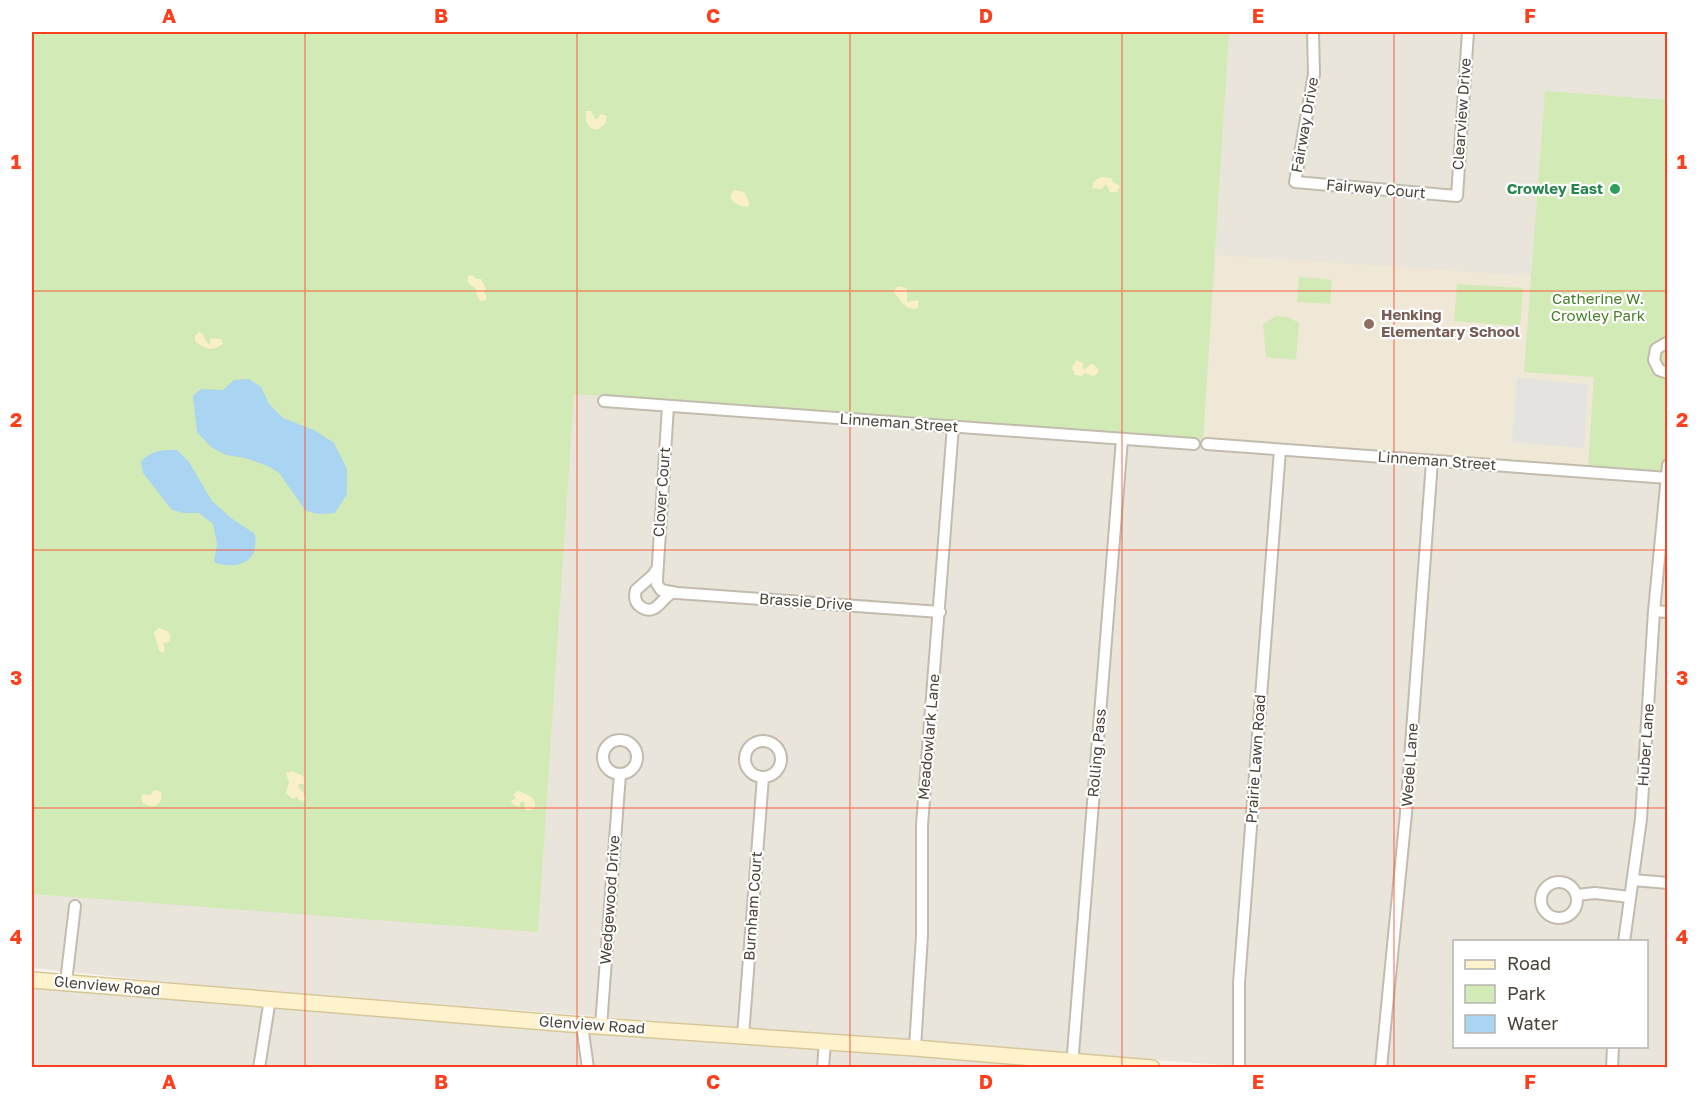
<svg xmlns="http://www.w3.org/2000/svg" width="1699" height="1099" viewBox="0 0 1699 1099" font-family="'Golos Text',sans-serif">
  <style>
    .residential { fill: #eae5da; fill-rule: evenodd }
    .education { fill: #efe8d6 }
    .green { fill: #d2eab5 }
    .sand { fill: #f9efc9 }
    .parking { fill: #e5e3e0 }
    .water { fill: #a9d4f2 }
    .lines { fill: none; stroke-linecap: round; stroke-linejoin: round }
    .minor-casing { stroke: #c2bbae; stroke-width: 14 }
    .secondary-casing { stroke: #d6c79b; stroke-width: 18 }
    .minor { stroke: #fff; stroke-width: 10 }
    .secondary { stroke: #fff3cd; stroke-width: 15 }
    .grid { fill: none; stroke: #fc3f1d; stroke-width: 1.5; stroke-opacity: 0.55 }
    .leisure-dot { fill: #2e9e5b; stroke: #fff; stroke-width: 2 }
    .education-dot { fill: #8d6e63; stroke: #fff; stroke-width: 2 }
    .labels { text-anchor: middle; stroke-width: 4.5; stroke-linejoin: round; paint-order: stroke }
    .street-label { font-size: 15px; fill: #4b4439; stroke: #fff }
    .leisure-label { font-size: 15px; font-weight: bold; fill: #27864d; stroke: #fff; text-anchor: end }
    .park-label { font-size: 15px; fill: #4a7f2a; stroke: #fff }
    .education-label { font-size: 15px; font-weight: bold; fill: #785e54; stroke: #fff; text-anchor: start }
    .neatline { fill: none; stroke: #fc3f1d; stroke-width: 2 }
    .grid-label { font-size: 20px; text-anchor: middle; font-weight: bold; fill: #fc3f1d }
  </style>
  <rect width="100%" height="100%" fill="#f6f3ec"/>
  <path class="residential" d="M32,32H1667V1067H1247L197,985L32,968ZM1454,942H1646V1046H1454Z
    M32,988L1087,1067H32Z"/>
  <path class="education" d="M1216,255L1531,276L1524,372L1594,377L1588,466L1203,439Z"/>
  <path class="green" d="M32,32H1229L1203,439L574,394L538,932L32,894Z
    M1545,91L1667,100V472L1588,466L1594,377L1524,372Z
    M1299,277L1332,280L1330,304L1297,302Z
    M1457,284L1523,288L1520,326L1454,321Z
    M1276,316L1288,317L1299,323L1296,360L1266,357L1263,324Z"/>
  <path class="sand" d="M586,111H591L595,119H597L601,114L607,116L605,124L597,130L591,128L586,122Z
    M1101,177L1111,178L1113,182L1120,186L1117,192H1110L1106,184L1102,189L1092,188L1094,181Z
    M734,190L744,192L750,204L747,207C739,206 734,204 730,197Z
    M472,275L476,279H481L486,289L484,292L486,295V300L480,301L476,293V289C472,285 466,285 468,276Z
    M899,286L907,289V302L918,300V308C906,312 900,300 894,292L895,289Z
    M199,332L202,333L208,344L210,343V338L221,339L223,344C211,352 205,349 195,341V336Z
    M1076,360L1084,364L1082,366L1083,369L1087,368L1090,364H1093L1099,370L1096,375L1092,376L1085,373L1082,376L1075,375L1072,368Z
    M159,628L167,631L171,636L169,642L163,643L165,648L163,653L159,650C158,646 154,634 154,632Z
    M292,771L303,776L305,784H299L298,786L304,794L306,800L300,801L297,797L292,799L286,793L289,782L286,773Z
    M157,790L161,792C163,800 160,804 152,807L143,803L141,798L143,794L150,795L153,791Z
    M518,791C527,795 536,796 535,807L532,810H525L524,801L521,802L519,807L511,803L512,800L516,799L513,794Z"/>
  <path class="parking" d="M1517,378L1588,384L1584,448L1512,442Z"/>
  <path class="water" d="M249,379L261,387L269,404L283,418L314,430L334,443L347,469V494L335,513L319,514L306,511L279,473L268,466L245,458L226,455L211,447L197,432L193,396L201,389L223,390L234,380Z
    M177,450L189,462L212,501L231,518L255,534C256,541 256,551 251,557C243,567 224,567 214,562L217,544L213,524L199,513H184L172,510L143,473L141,462C151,450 162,450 177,450Z"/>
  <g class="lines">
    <defs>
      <path id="minor" d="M1313,32L1314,74L1295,182L1457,196L1468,32
        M1668,342L1656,349L1654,360L1659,370L1668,373
        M604,401L1194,444
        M668,406L657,579V584L661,590L677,593L940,612
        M1207,444L1668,478
        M657,569L653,575L636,590C634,597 635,603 641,607C656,617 662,597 672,593
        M1654,611L1668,612
        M603 757a17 17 0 1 1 34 0a17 17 0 1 1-34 0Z
        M745 759a18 18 0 1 1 36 0a18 18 0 1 1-36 0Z
        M1633,880L1668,883
        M1541 900a18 18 0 1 1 36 0a18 18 0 1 1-36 0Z
        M1576,895L1595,893L1630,897
        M1624,942L1641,819L1654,611L1668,465
        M66,982L75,906
        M582,1025L588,1068
        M601,1026L620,774
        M743,1036L763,777
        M915,1048L922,935V825L953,426
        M1072,1066L1122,439
        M259,1068L270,999
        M823,1068L825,1042
        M1239,1068V983L1280,450
        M1381,1068L1406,813L1432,461
        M1612,1068L1613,1046"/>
      <path id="secondary" d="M32,980L582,1025L915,1048L1152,1068"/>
    </defs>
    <use href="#minor" class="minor-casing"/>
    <use href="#secondary" class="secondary-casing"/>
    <use href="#minor" class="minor"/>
    <use href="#secondary" class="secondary"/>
  </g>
  <path class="grid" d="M305,32V1068M577,32V1068M850,32V1068M1122,32V1068M1394,32V1068M32,291H1668M32,550H1668M32,808H1668"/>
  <circle class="leisure-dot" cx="1615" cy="189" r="6"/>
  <circle class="education-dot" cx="1369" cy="324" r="6"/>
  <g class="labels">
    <g class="street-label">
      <text transform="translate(1462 114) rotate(-86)" y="5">Clearview Drive</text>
      <text transform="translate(1305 125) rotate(-80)" y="5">Fairway Drive</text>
      <text transform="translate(1376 189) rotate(5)" y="5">Fairway Court</text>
      <text transform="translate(899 423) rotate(4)" y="5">Linneman Street</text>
      <text transform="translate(1437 461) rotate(4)" y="5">Linneman Street</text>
      <text transform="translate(662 492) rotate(-86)" y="5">Clover Court</text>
      <text transform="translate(806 602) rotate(4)" y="5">Brassie Drive</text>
      <text transform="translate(929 737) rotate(-85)" y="5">Meadowlark Lane</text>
      <text transform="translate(1646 745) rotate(-86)" y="5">Huber Lane</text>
      <text transform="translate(1097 753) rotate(-85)" y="5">Rolling Pass</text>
      <text transform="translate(1256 759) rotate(-86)" y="5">Prairie Lawn Road</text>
      <text transform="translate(1410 765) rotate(-86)" y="5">Wedel Lane</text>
      <text transform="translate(610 900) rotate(-86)" y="5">Wedgewood Drive</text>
      <text transform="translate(753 906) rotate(-86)" y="5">Burnham Court</text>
      <text transform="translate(107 986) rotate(5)" y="5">Glenview Road</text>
      <text transform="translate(592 1025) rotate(4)" y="5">Glenview Road</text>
    </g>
    <g class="leisure-label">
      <text x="1603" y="194">Crowley East</text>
    </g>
    <g class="park-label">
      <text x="1598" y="304">Catherine W.<tspan x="1598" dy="17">Crowley Park</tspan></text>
    </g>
    <g class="education-label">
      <text x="1381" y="320">Henking<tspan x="1381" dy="17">Elementary School</tspan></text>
    </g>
  </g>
  <rect width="1699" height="1099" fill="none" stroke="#ffffff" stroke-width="66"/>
  <rect x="1453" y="940" width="195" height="108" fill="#ffffff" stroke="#b7b4b0" stroke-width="1.5"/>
  <rect x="1465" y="960" width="30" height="9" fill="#fff3cd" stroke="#b7b4b0" stroke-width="1.5"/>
  <text x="1507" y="970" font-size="18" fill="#4b4439">Road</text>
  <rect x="1465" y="985" width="30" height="18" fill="#d2eab5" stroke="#b7b4b0" stroke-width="1.5"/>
  <text x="1507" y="1000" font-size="18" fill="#4b4439">Park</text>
  <rect x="1465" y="1015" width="30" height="18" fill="#a9d4f2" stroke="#b7b4b0" stroke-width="1.5"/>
  <text x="1507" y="1030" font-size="18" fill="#4b4439">Water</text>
  <rect x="33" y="33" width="1633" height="1033" class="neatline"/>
  <g class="grid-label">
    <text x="169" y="23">A</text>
    <text x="441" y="23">B</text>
    <text x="713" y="23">C</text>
    <text x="986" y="23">D</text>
    <text x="1258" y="23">E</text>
    <text x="1530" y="23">F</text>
    <text x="16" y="169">1</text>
    <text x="1682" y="169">1</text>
    <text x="16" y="427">2</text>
    <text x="1682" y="427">2</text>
    <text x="16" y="685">3</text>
    <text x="1682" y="685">3</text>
    <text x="16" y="944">4</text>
    <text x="1682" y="944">4</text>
    <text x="169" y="1089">A</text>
    <text x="441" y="1089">B</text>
    <text x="713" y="1089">C</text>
    <text x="986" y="1089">D</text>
    <text x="1258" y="1089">E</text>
    <text x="1530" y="1089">F</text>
  </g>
</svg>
